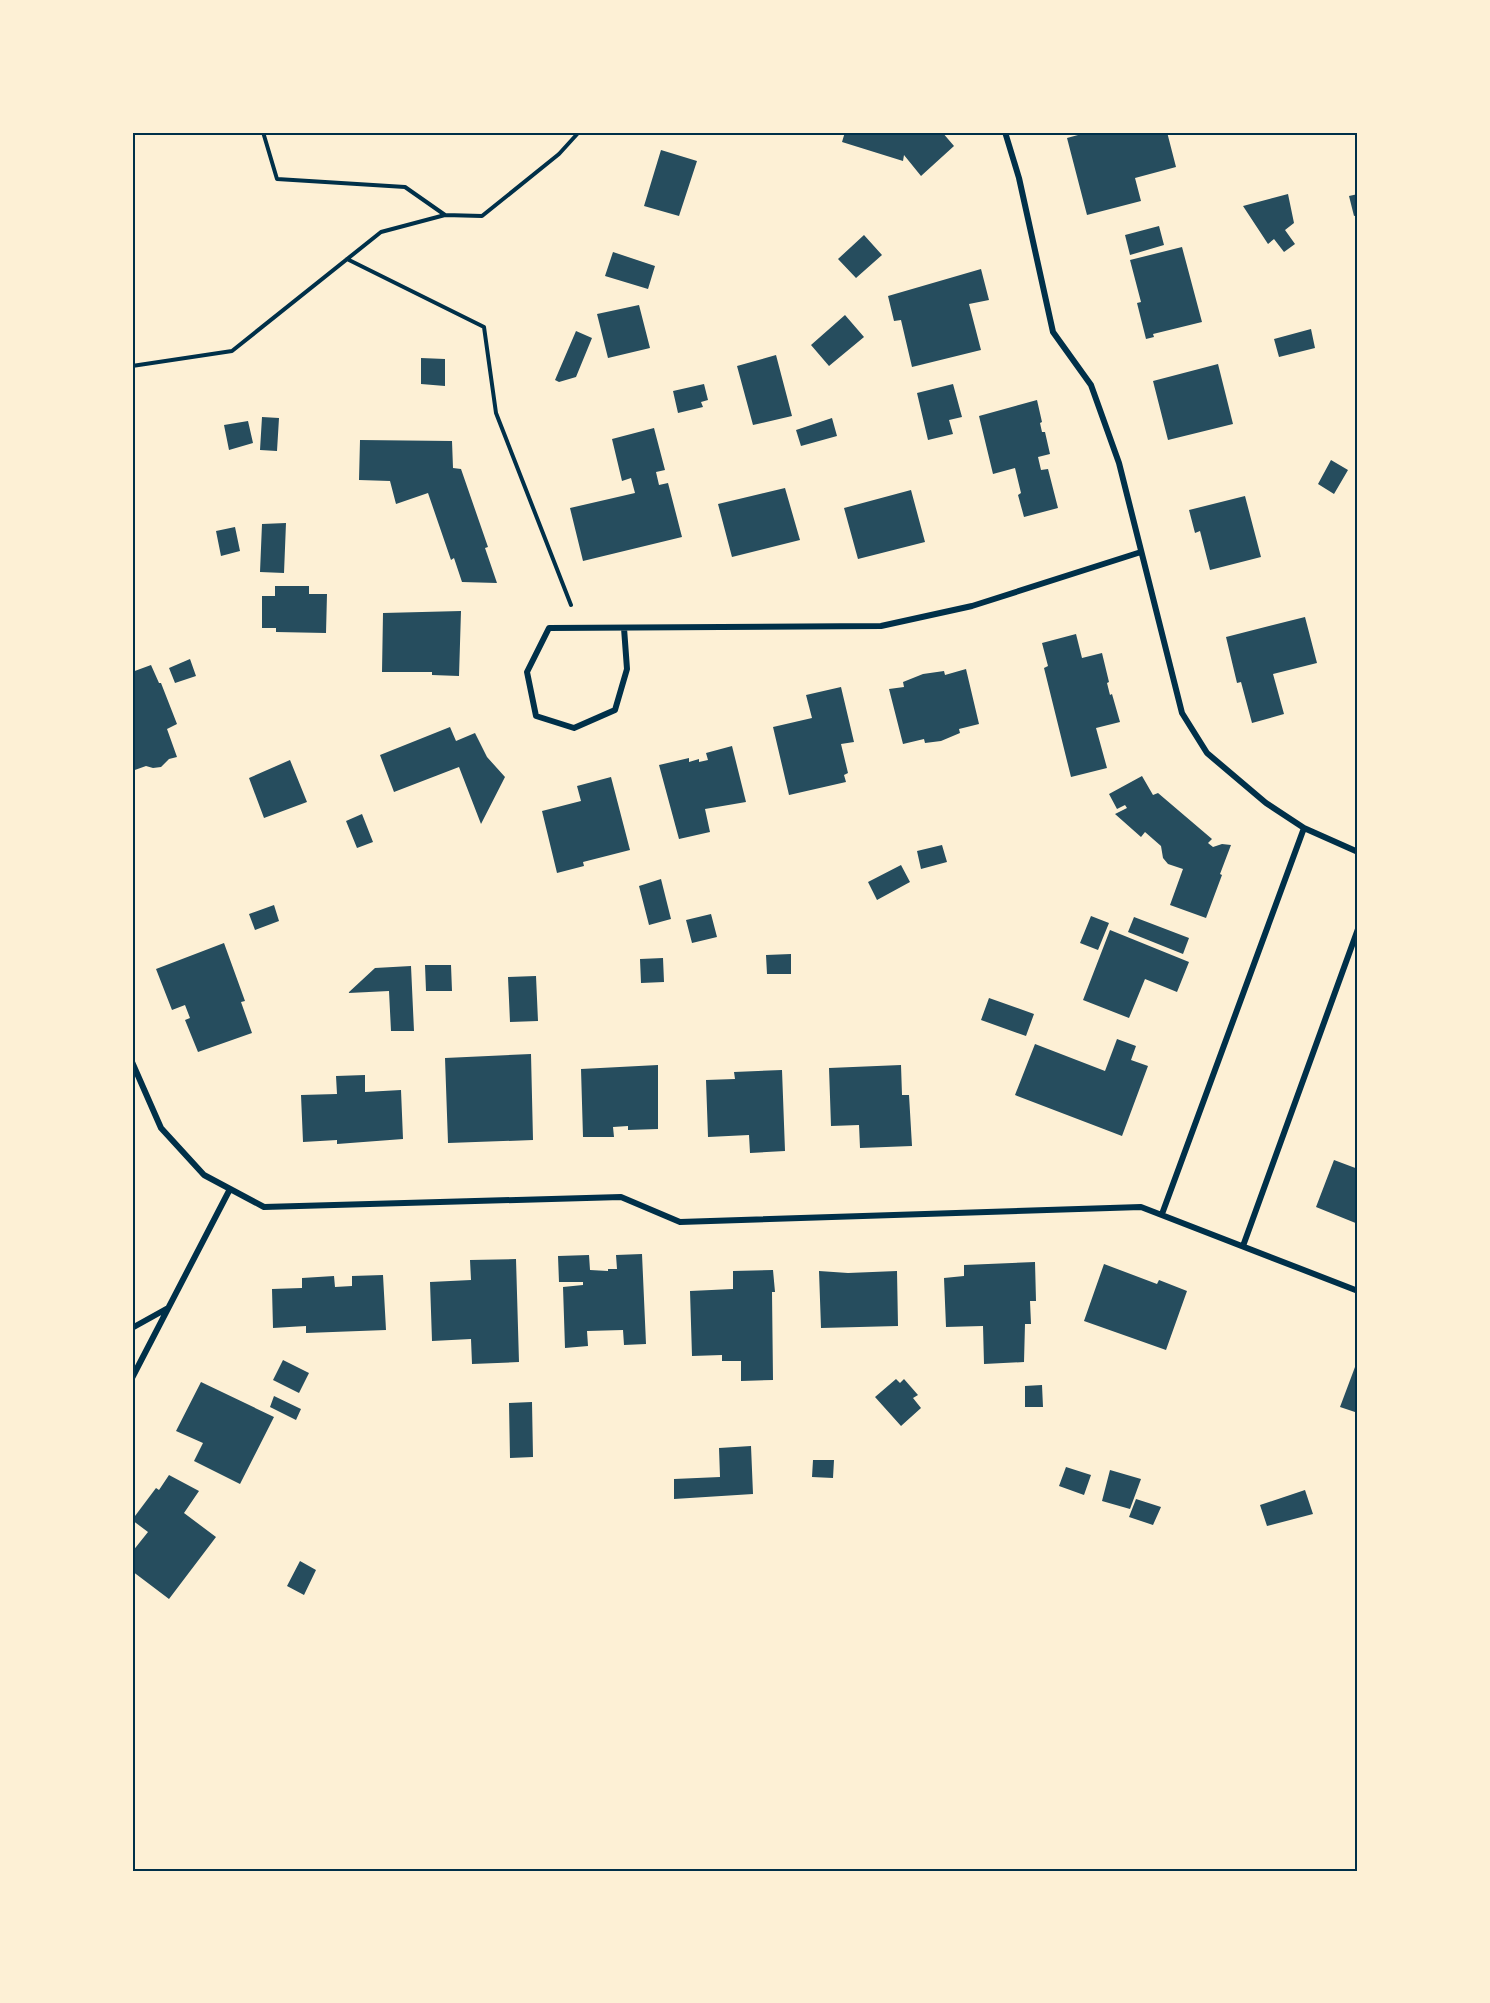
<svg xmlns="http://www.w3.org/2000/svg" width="1490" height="2003" viewBox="0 0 1490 2003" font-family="Ubuntu,sans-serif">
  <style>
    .building { fill: #264d5e }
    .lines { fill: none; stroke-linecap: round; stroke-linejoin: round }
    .path { stroke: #003049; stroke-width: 4 }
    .minor { stroke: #003049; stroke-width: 6 }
    .neatline { fill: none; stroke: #003049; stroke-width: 2 }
  </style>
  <rect width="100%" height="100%" fill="#fdf0d5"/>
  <path class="building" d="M845,132H942L954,146L921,176L904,155L903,161L842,142Z
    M1089,132H1167L1176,167L1135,178L1141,201L1087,215L1067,138Z
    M661,150L697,161L679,216L644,206Z
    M1288,194L1294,223L1285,230L1295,244L1284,252L1274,239L1268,244L1243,206Z
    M1358,194V215L1354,216L1349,196Z
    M1159,226L1164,245L1130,255L1125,235Z
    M864,235L882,255L856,278L838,259Z
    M1182,247L1202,322L1153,334L1154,337L1146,339L1137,303L1141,302L1130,260Z
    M613,252L655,266L648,289L605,276Z
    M981,269L989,300L969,304L981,350L912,367L901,320L894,321L888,296Z
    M639,305L650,348L608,358L597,314Z
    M845,315L864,337L829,366L811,345Z
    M1311,329L1315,348L1279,357L1274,339Z
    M576,331L592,338L576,377L559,382L555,380Z
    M776,355L792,416L753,425L737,366Z
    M421,358L445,359V386L421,384Z
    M1218,364L1233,424L1168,440L1153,381Z
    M704,384L708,400L701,402L703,407L678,413L673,391Z
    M953,384L962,417L949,420L953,434L928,440L917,393Z
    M1037,400L1042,422L1040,423L1042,432H1045L1050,454L1038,457L1041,470L1048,469L1058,508L1024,517L1018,495L1021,493L1015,468L993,474L979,416Z
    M262,417L279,418L277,451L260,450Z
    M832,418L837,436L801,446L796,430Z
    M248,421L253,443L229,450L224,425Z
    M654,428L665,470L656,472L659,485L668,483L682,537L583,561L570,508L635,493L631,478L622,481L612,439Z
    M360,440L452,441L453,468L461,469L488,547L485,548L497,583L462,582L454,558L451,560L428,493L396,504L390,481L359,480Z
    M1331,460L1348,470L1334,494L1318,484Z
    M785,488L800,540L732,557L718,504Z
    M911,490L925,542L858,559L844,508Z
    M1245,496L1261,557L1210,570L1200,531L1195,533L1189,510Z
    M286,523L284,573L260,572L262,524Z
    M235,527L240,551L221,556L216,531Z
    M275,586H309V594H327L326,633L276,632V628H262V596H275Z
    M461,611L459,676L432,675V672H382L383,613Z
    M1305,617L1317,663L1273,674L1284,714L1252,723L1241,682L1237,683L1226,637Z
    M1076,634L1082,658L1102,653L1109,682L1107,683L1110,695L1112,694L1120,722L1096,728L1107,768L1071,777L1044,668L1048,666L1042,643Z
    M190,659L196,676L175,683L169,668Z
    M151,665L159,683H161L177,724L167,729L177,757L169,759L161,767L153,768L146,766L132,771V672Z
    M966,669L979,724L959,729L960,733L941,741L925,743L924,739L903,744L889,689L904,687L903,682L923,674L944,671L945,675Z
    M841,687L854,742L841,744L848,773L844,775L846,782L789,795L773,727L812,718L806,695Z
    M450,727L456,741L475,733L487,757L505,777L481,824L459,767L394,792L380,755Z
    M732,746L746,802L705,809L710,832L679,839L659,765L689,758V762L699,759V762L708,760L706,753Z
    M290,760L307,802L264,818L249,778Z
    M1142,776L1153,795L1158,793L1212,839L1208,843L1213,847L1222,844L1231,845L1220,874L1222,875L1206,918L1170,905L1183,869L1168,864L1163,858L1161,846L1145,832L1141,837L1115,814L1127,808L1125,805L1117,809L1109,794Z
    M611,777L630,850L583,862L584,866L557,873L542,811L581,801L577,786Z
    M362,814L373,842L357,848L346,821Z
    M942,845L947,862L921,869L917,851Z
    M901,865L910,882L877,900L868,882Z
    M661,879L671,919L649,925L639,886Z
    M274,905L279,921L255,930L249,914Z
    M711,914L717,937L692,943L686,920Z
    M1091,916L1109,923L1098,950L1080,943Z
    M1134,917L1189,938L1183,954L1128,932Z
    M1110,930L1189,962L1177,992L1145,979L1129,1018L1083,1000Z
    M224,943L245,1001L241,1002L252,1033L198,1052L185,1020L190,1018L185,1005L172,1010L156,969Z
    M791,954V974H767L766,955Z
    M663,958L664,982L641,983L640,959Z
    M425,965H451L452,991H426Z
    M411,966L414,1031H391L389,991L348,993L375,968Z
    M536,976L538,1021L510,1022L508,977Z
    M989,998L1034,1014L1026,1036L981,1020Z
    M1117,1039L1136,1046L1131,1060L1148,1066L1122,1136L1015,1095L1035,1044L1105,1071Z
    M531,1054L533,1140L448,1143L445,1058Z
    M658,1065V1129L628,1130V1126L613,1127L614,1137H583L581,1069Z
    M901,1065L902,1095H909L912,1146L860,1148L859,1125L831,1126L829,1068Z
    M782,1070L785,1151L750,1153L749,1135L708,1137L706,1080L735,1079L734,1072Z
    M365,1075V1092L401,1090L403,1139L337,1144V1140L303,1142L301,1095L337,1094L336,1076Z
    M1334,1160L1358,1169V1224L1316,1207Z
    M642,1254L646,1344L624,1345L623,1330L587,1331L588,1346L565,1348L563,1287L583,1285V1282H559L558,1256L589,1255L590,1270L608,1271V1269H617L616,1255Z
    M516,1259L519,1362L472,1364L471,1339L432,1341L430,1282L471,1280L470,1260Z
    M1035,1262L1036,1301H1030L1031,1324H1025L1024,1362L984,1364L983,1326L946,1327L944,1278L964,1276V1265Z
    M1104,1264L1157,1284L1159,1280L1187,1291L1166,1350L1084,1321Z
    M773,1270L775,1292H772L773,1380L741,1381V1361H722V1355L692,1356L690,1291L733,1289V1271Z
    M819,1271L848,1273L897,1271L898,1326L821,1328Z
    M383,1275L386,1330L306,1333V1326L273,1328L272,1289L302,1288V1278L334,1276L335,1287L352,1286V1276Z
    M1358,1359V1413L1340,1407Z
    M283,1360L309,1373L299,1393L273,1380Z
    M896,1379L900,1383L904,1379L918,1395L913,1398L921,1408L901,1426L875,1397Z
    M201,1382L274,1417L240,1484L194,1461L203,1443L176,1431Z
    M1042,1385L1043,1407H1025V1386Z
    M274,1396L301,1409L296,1420L270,1407Z
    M532,1402L533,1457L510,1458L509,1403Z
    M751,1446L753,1494L674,1499V1479L720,1477L719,1448Z
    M813,1460H834L833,1478L812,1477Z
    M1066,1467L1091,1475L1084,1495L1059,1486Z
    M1110,1470L1141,1479L1130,1509L1102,1501Z
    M169,1475L199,1491L184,1513L216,1537L169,1599L132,1571V1552L148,1532L132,1520L156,1488L159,1490Z
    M1305,1490L1313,1514L1267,1526L1260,1505Z
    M1136,1499L1161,1507L1153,1525L1129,1517Z
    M300,1561L316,1570L304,1595L287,1586Z"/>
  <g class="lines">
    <path class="path" d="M263,132L277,179L405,187L445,215
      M347,259L484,327L496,413L571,605
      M132,366L232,351L381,232L445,215L482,216L559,154L579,132"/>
    <path class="minor" d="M1005,132L1019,178L1053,332L1091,385L1119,463L1182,713L1207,753L1266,803L1304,828L1358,852
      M624,628L627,669L615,710L574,728L536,716L527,672L549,628L881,626L972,606L1141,552
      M132,1062L161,1128L204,1175L264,1207L621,1197L680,1222L1141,1207L1358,1291
      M1162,1214L1304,828
      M1243,1246L1358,929
      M132,1328L168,1308
      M132,1378L230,1189"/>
  </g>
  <rect width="1490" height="2003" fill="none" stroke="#fdf0d5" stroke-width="267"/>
  <rect x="134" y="134" width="1222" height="1736" class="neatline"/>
</svg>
